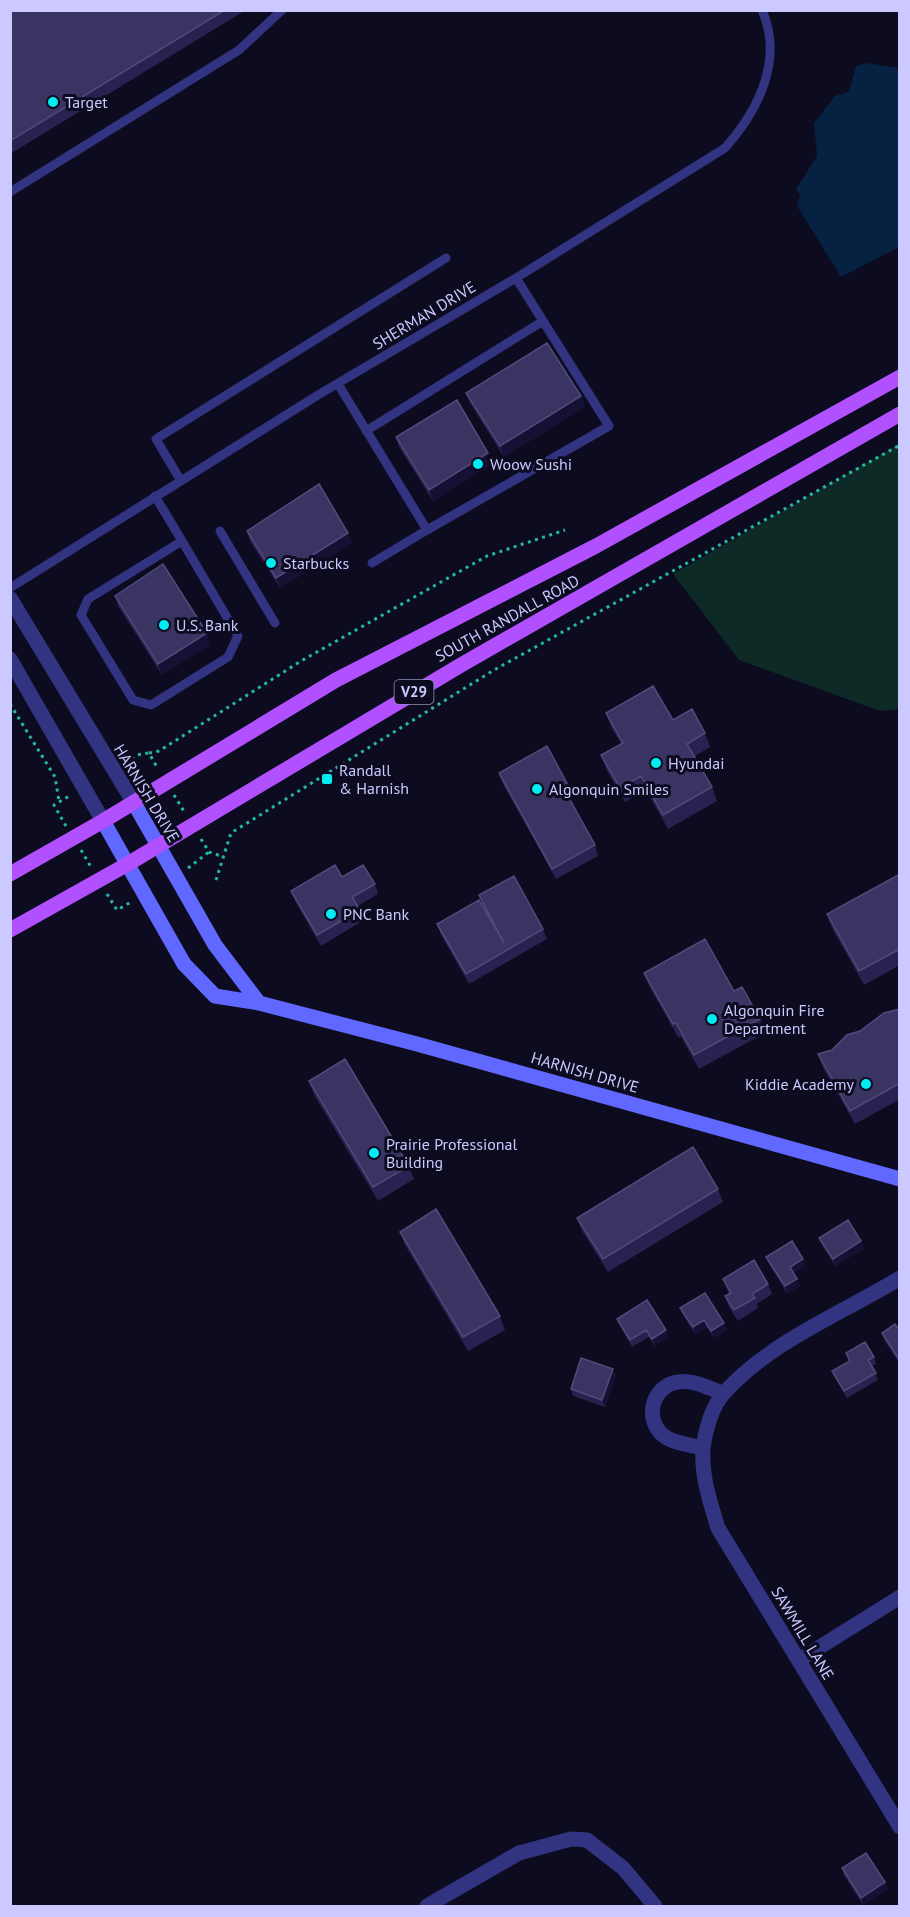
<svg xmlns="http://www.w3.org/2000/svg" width="910" height="1917" viewBox="0 0 910 1917" font-family="'PT Sans',sans-serif">
  <style>
    .green { fill: #0d2a26 }
    .water { fill: #072142 }
    .lines { fill: none; stroke-linecap: round; stroke-linejoin: round }
    .path { stroke: #23b8a4; stroke-width: 3; stroke-dasharray: 3 4.5; stroke-linecap: butt }
    .lane { stroke: #323482; stroke-width: 9 }
    .street { stroke: #323482; stroke-width: 15 }
    .secondary { stroke: #6068ff; stroke-width: 15 }
    .primary { stroke: #b150ff; stroke-width: 15 }
    .wall { fill: #27224f }
    .shaded-wall { fill: #151134 }
    .building { fill: #393462; stroke: #504b7b; stroke-width: 1.5 }
    .poi-dot { fill: #00edf4; stroke: #0d0b1f; stroke-width: 2 }
    .labels { text-anchor: middle; stroke-width: 6; stroke-linejoin: round; paint-order: stroke }
    .shield { fill: #0d0b1f; stroke: #9290bc; stroke-width: 1.5 }
    .shield-label { font-size: 15px; font-weight: bold; fill: #cbc9ff }
    .poi-label { font-size: 16px; fill: #cbc9ff; stroke: #0d0b1f; text-anchor: start }
    .street-label { font-size: 16px; fill: #cbc9ff; stroke: #0d0b1f }
  </style>
  <rect width="100%" height="100%" fill="#0d0b1f"/>
  <path class="green" d="M899,444V709L880,711L739,660L673,574Z"/>
  <path class="water" d="M867,63L899,68V247L841,277L797,206L800,195L796,189L817,156L814,123L835,96L849,92L856,66Z"/>
  <g class="lines">
    <path class="path" d="M10,704L55,777L59,801
      M149,753L159,751L301,661L487,556L565,530
      M125,762L136,755L149,753L158,769
      M174,795L185,813
      M66,826L54,805L71,795
      M201,839L209,852L224,857
      M81,850L91,867
      M188,868L209,852
      M216,880L231,833L494,670L900,445
      M107,894L117,910L131,902"/>
    <path class="lane" d="M10,192L239,50L282,10
      M338,384L427,530L609,426L516,278
      M366,431L543,321
      M181,481L156,439L446,258
      M155,496L182,541L88,599L81,615L133,700L151,705L228,657L238,636L182,541
      M220,531L275,623
      M372,563L427,530
      M10,588L318,395L516,278L725,148C758,111 784,60 762,10"/>
    <path class="street" d="M10,598L134,803
      M10,659L103,821
      M900,1278C841,1314 771,1341 724,1393C712,1406 705,1431 703,1448C701,1475 710,1502 718,1528L900,1827
      M703,1448C692,1445 677,1444 667,1438C643,1424 650,1386 678,1382C693,1379 710,1389 723,1393
      M799,1660L900,1597
      M427,1906L519,1853L571,1839L587,1840L623,1868L655,1906"/>
    <path class="secondary" d="M134,803L215,945L259,1003
      M103,821L184,964L215,996L259,1003L417,1044L900,1179"/>
    <path class="primary" d="M10,874L103,821L336,680L596,546L900,377
      M10,930L126,865L461,665L900,414"/>
  </g>
  <path class="wall" d="M10,10H246L10,154Z
    M466,393L585,407L504,457L470,403Z
    M396,437L492,464L433,501L399,447Z
    M247,531L352,543L280,588L250,541Z
    M115,596L207,633L210,644L162,675L118,606Z
    M606,713L673,720L705,733L710,747L695,756L712,787L717,801L668,829L646,790L625,802L606,769L601,755L621,744L611,727Z
    M499,773L568,785L572,795L568,797L595,845L598,856L556,879L503,784Z
    M900,874V965L864,985L832,928L827,914Z
    M342,877L375,884L378,894L358,906L364,920L321,946L295,901L291,891Z
    M479,895L543,929L547,939L469,984L441,935L437,924L483,906Z
    M644,973L734,991L760,1019L765,1033L699,1069L681,1037H678L649,986Z
    M900,1009V1099L855,1124L823,1068L818,1054L832,1050L860,1031Z
    M309,1081L409,1166L414,1179L378,1201L314,1095Z
    M718,1189L723,1202L608,1272L582,1231L577,1218Z
    M400,1232L500,1316L505,1330L468,1351L405,1245Z
    M819,1238L861,1241L864,1248L835,1266L822,1245Z
    M766,1257L806,1266L794,1273L800,1286L787,1293L769,1264Z
    M723,1279L768,1284L772,1294L757,1304L758,1308L738,1321L729,1307L725,1296L729,1294Z
    M680,1308L727,1330L714,1338L707,1327L695,1334L683,1315Z
    M617,1319L668,1337L654,1346L649,1337L632,1347L620,1326Z
    M900,1331V1364L884,1340L882,1333Z
    M846,1353L874,1357L876,1364L872,1366L878,1380L847,1398L835,1378L832,1371L849,1361Z
    M613,1369L616,1376L605,1407L573,1396L571,1389Z
    M842,1868L885,1882L887,1889L863,1905L844,1875Z"/>
  <path class="shaded-wall" d="M581,396L585,407L504,457L500,446Z
    M488,453L492,464L433,501L429,490Z
    M348,533L352,543L280,588L276,578Z
    M207,633L210,644L162,675L158,664Z
    M861,1241L864,1248L835,1266L833,1259Z
    M803,1259L806,1266L793,1274L790,1267Z
    M797,1279L800,1286L787,1293L785,1286Z
    M704,1320L707,1327L695,1334L693,1327Z
    M724,1323L727,1330L714,1338L711,1331Z
    M666,1330L668,1337L654,1346L652,1339Z
    M613,1369L616,1376L605,1407L602,1400Z
    M885,1882L887,1889L863,1905L861,1898Z"/>
  <path class="building" d="M10,10H225L10,141Z
    M547,343L581,396L500,446L466,393Z
    M457,400L488,453L429,490L396,437Z
    M319,484L348,533L276,578L247,531Z
    M163,564L207,633L158,664L115,596Z
    M653,686L673,720L692,709L705,733L687,744L712,787L663,815L641,776L620,788L601,755L623,743L606,713Z
    M547,746L568,785L563,787L595,845L552,869L499,773Z
    M335,865L342,877L363,865L375,884L352,897L360,910L317,935L291,891Z
    M900,874V949L859,971L827,914Z
    M514,876L543,929L466,974L437,924L479,900L504,943L479,895Z
    M705,939L734,991L742,987L760,1019L694,1055L676,1023L673,1024L644,973Z
    M900,1009V1083L850,1111L818,1054L832,1050L847,1035L860,1031L884,1013Z
    M345,1059L409,1166L373,1187L309,1081Z
    M693,1147L718,1189L603,1259L577,1218Z
    M436,1209L500,1316L463,1337L400,1232Z
    M848,1220L861,1241L833,1259L819,1238Z
    M792,1241L803,1259L790,1267L797,1279L785,1286L766,1257Z
    M754,1260L768,1284L752,1294L755,1298L734,1310L725,1296L731,1293L723,1279Z
    M705,1293L724,1323L711,1331L704,1320L693,1327L680,1308Z
    M647,1300L666,1330L652,1339L646,1330L630,1340L617,1319Z
    M895,1324L900,1331V1361L882,1333Z
    M865,1342L874,1357L868,1360L876,1373L844,1391L832,1371L850,1361L846,1353Z
    M581,1358L613,1369L602,1400L571,1389Z
    M866,1853L885,1882L861,1898L842,1868Z"/>
  <g class="poi-dot">
    <circle cx="53" cy="102" r="6"/>
    <circle cx="478" cy="464" r="6"/>
    <circle cx="271" cy="563" r="6"/>
    <circle cx="164" cy="625" r="6"/>
    <circle cx="656" cy="763" r="6"/>
    <rect x="321" y="773" width="12" height="12" rx="3"/>
    <circle cx="537" cy="789" r="6"/>
    <circle cx="331" cy="914" r="6"/>
    <circle cx="712" cy="1019" r="6"/>
    <circle cx="866" cy="1084" r="6"/>
    <circle cx="374" cy="1153" r="6"/>
  </g>
  <g class="labels">
    <rect class="shield" x="394.5" y="680" width="39" height="24" rx="4.5"/>
    <g class="shield-label">
      <text x="414" y="697">V29</text>
    </g>
    <g class="poi-label">
      <text x="65" y="108">Target</text>
      <text x="490" y="470">Woow Sushi</text>
      <text x="283" y="569">Starbucks</text>
      <text x="176" y="631">U.S. Bank</text>
      <text x="668" y="769">Hyundai</text>
      <text x="339" y="776">Randall<tspan x="339" dy="18">&amp; Harnish</tspan></text>
      <text x="549" y="795">Algonquin Smiles</text>
      <text x="343" y="920">PNC Bank</text>
      <text x="724" y="1016">Algonquin Fire<tspan x="724" dy="18">Department</tspan></text>
      <text x="854" y="1090" text-anchor="end">Kiddie Academy</text>
      <text x="386" y="1150">Prairie Professional<tspan x="386" dy="18">Building</tspan></text>
    </g>
    <g class="street-label">
      <text transform="translate(424 315) rotate(-31)" y="6">SHERMAN DRIVE</text>
      <text transform="translate(507 618) rotate(-29)" y="6">SOUTH RANDALL ROAD</text>
      <text transform="translate(147 793) rotate(59)" y="6">HARNISH DRIVE</text>
      <text transform="translate(585 1072) rotate(16)" y="6">HARNISH DRIVE</text>
      <text transform="translate(803 1633) rotate(59)" y="6">SAWMILL LANE</text>
    </g>
  </g>
  <rect width="910" height="1917" fill="none" stroke="#cbc9ff" stroke-width="24"/>
</svg>
